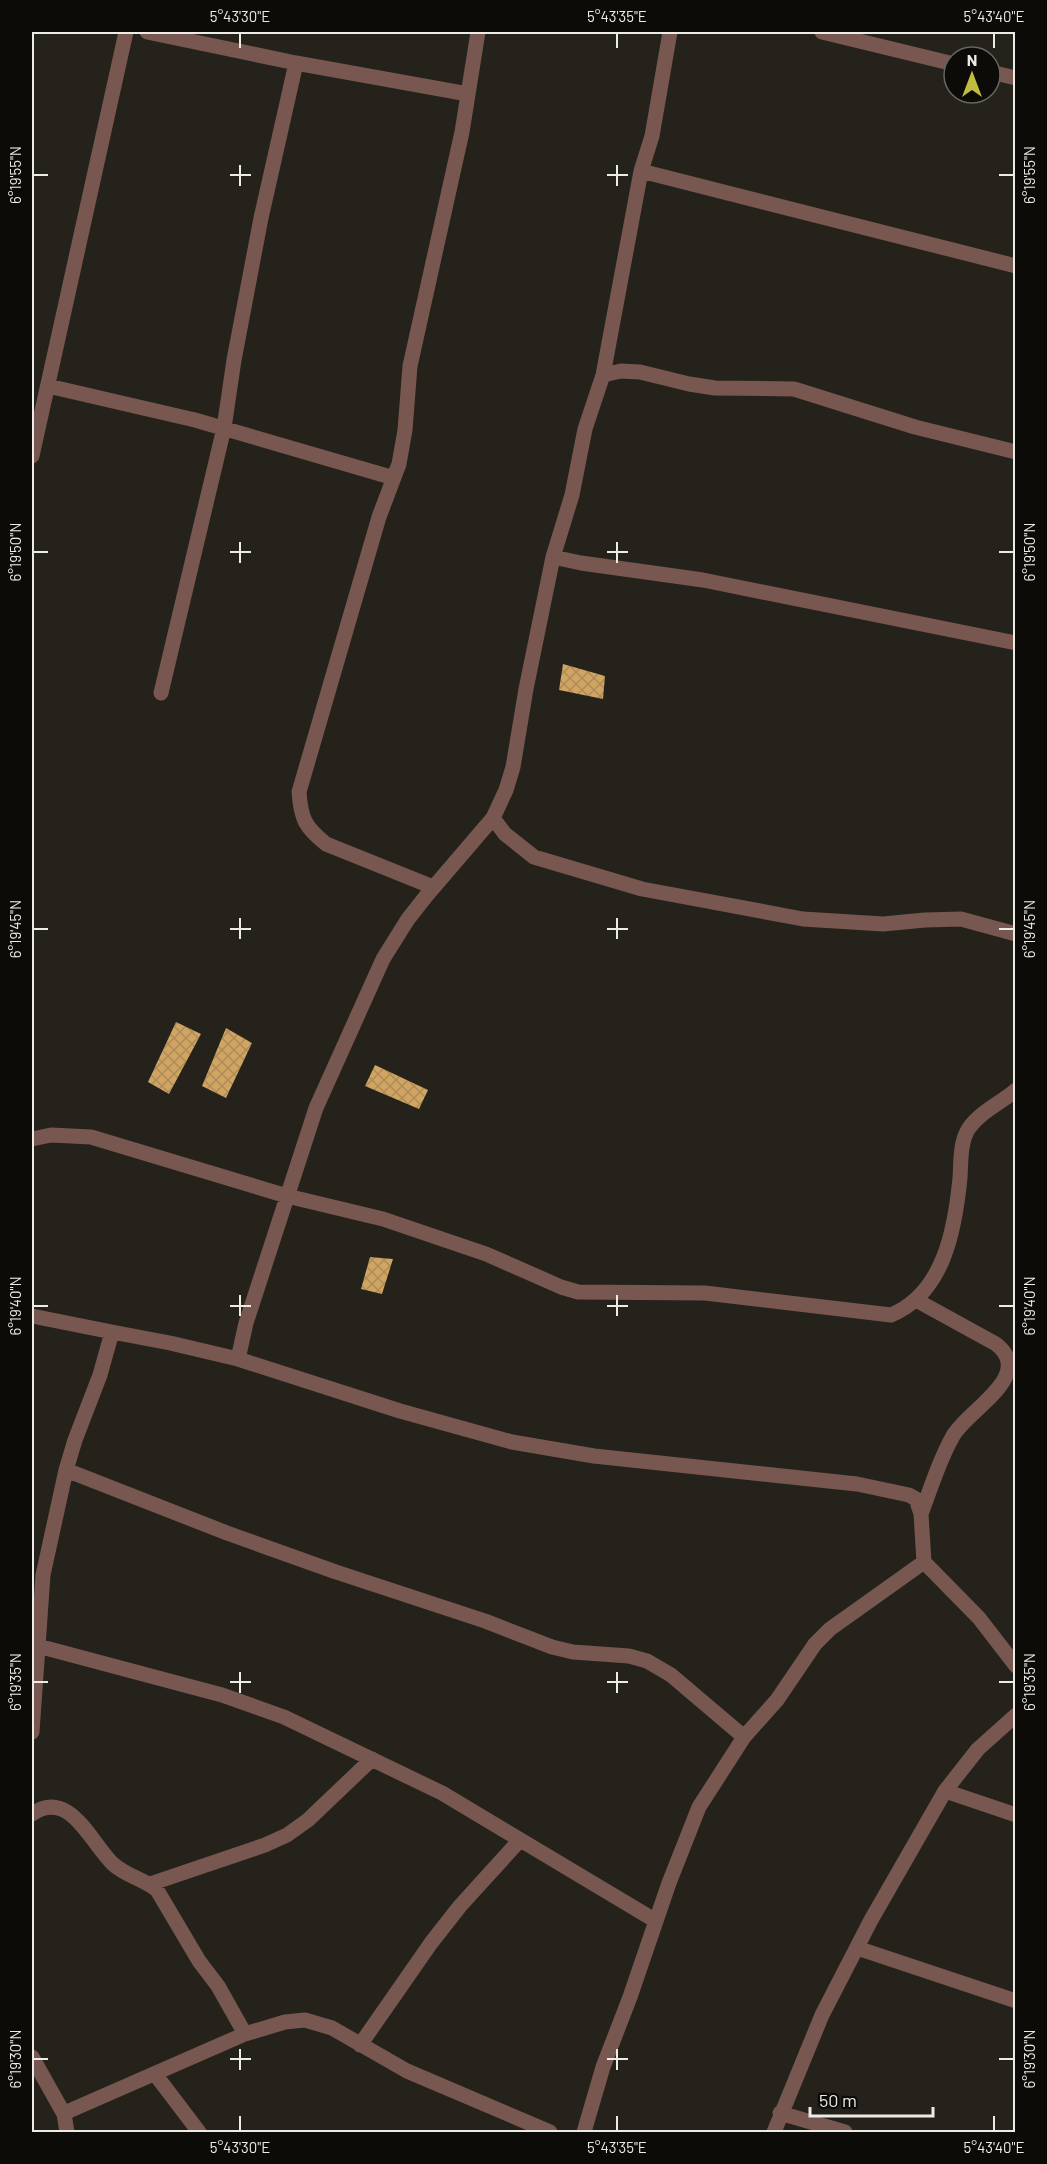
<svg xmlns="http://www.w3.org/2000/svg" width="1047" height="2164" viewBox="0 0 1047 2164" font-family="Barlow,sans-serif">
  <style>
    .building { fill: url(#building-cross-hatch) }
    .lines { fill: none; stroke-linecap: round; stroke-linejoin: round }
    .minor { stroke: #77574f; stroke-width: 15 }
    .ticks { fill: none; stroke: #edebe6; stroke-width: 2 }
    .neatline { fill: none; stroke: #edebe6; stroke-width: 2 }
    .ticks-label { font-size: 15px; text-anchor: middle; fill: #edebe6 }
  </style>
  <defs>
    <pattern id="building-cross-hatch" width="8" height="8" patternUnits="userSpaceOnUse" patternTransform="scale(1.5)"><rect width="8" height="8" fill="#d0a461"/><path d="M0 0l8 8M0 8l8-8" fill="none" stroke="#ae8c5a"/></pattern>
  </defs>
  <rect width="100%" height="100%" fill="#24221a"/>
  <path class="building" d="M563,664L605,676L603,699L559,690Z
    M176,1022L201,1034L169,1094L148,1082Z
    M226,1028L252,1043L226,1098L202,1086Z
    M375,1065L428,1090L419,1109L365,1086Z
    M370,1257L393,1259L382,1294L361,1289Z"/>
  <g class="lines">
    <path class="minor" d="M147,32L296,63L468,94
      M822,32L954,64
      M990,72L1016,78
      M641,171L1016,266
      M603,375L621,371L640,372L689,384L715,388L794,389L915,427L1016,452
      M48,386L195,420L394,478
      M32,456L126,32
      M553,557L581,563L703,580L1016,643
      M161,693L224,428L234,360L261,218L296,63
      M493,818L505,834L534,857L642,889L803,919L883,924L925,920L961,919L1016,934
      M433,887L326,844C305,827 301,819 299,792L379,517L399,464L405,430L410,366L462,132L478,32
      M32,1139L51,1135L91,1137L287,1196L383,1219L486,1254L561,1287L578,1292L705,1293L891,1315C944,1293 955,1229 960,1178C961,1162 960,1141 969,1128C980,1112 1001,1103 1016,1090
      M916,1300L996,1344C1036,1376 967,1410 953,1436C939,1460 931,1488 921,1514
      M32,1316L112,1332
      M238,1359L246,1323L316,1108L383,959L408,919L427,895L493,818L506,790L513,767L526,689L553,557L572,495L585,429L603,375L641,171L652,136L670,32
      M38,1646L222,1695L284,1717L442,1793L656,1921
      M32,1732L43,1575L66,1470
      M744,1737L671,1675L647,1661L629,1656L573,1652L552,1647L485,1621L336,1572L227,1533L66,1470L75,1440L100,1375L112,1332L170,1343L238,1359L400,1411L512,1442L594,1456L857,1484L909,1495L916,1499L921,1514L924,1562
      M945,1791L1016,1815
      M32,1814C70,1788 90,1842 113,1864C126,1876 144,1879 157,1890L199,1961L218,1986L245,2034
      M150,1884L265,1845L287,1835L308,1820L372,1759
      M857,1948L1016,2001
      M360,2045L431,1943L460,1906L520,1840
      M32,2057L64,2114
      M155,2074L199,2132
      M780,2113L845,2132
      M67,2132L64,2114L69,2111L245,2034L285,2022L305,2020L332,2028L407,2071L550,2132
      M584,2132L603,2067L630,1997L669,1883L699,1807L744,1737L777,1700L815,1644L830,1629L924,1562L979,1618L1016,1666
      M774,2132L822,2015L871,1920L945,1791L978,1749L1016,1715"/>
  </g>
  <path class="ticks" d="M240,33V48M617,33V48M994,33V48M240,165V186M617,165V186M33,175H48M230,175H251M607,175H628M999,175H1014M240,542V563M617,542V563M33,552H48M230,552H251M607,552H628M999,552H1014M240,918V939M617,918V939M33,929H48M230,929H251M607,929H628M999,929H1014M240,1295V1316M617,1295V1316M33,1306H48M230,1306H251M607,1306H628M999,1306H1014M240,1672V1693M617,1672V1693M33,1682H48M230,1682H251M607,1682H628M999,1682H1014M240,2049V2070M617,2049V2070M33,2059H48M230,2059H251M607,2059H628M999,2059H1014M240,2116V2131M617,2116V2131M994,2116V2131"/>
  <rect width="1047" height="2164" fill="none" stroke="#0d0b08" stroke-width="66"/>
  <g transform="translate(972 75)"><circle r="28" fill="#0d0b08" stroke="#676561" stroke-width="1.5"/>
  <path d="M0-4.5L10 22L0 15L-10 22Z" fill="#bfbe41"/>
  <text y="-9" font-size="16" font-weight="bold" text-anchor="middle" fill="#edebe6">N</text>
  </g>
  <path d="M810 2107v9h123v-9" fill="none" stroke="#edebe6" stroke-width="3"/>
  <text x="819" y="2107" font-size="18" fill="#edebe6" stroke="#0d0b08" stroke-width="4.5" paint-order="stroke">50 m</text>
  <rect x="33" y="33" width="981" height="2098" class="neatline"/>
  <g class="ticks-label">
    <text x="240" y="22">5°43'30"E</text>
    <text x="617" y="22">5°43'35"E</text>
    <text x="994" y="22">5°43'40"E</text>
    <text transform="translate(16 175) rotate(-90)" y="5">6°19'55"N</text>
    <text transform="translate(1030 175) rotate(-90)" y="5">6°19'55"N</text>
    <text transform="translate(16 552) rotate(-90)" y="5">6°19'50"N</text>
    <text transform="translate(1030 552) rotate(-90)" y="5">6°19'50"N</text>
    <text transform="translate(16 929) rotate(-90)" y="5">6°19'45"N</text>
    <text transform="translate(1030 929) rotate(-90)" y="5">6°19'45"N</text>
    <text transform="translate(16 1306) rotate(-90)" y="5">6°19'40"N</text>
    <text transform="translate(1030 1306) rotate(-90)" y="5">6°19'40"N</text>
    <text transform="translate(16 1682) rotate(-90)" y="5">6°19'35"N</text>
    <text transform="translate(1030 1682) rotate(-90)" y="5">6°19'35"N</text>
    <text transform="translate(16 2059) rotate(-90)" y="5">6°19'30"N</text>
    <text transform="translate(1030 2059) rotate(-90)" y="5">6°19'30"N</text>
    <text x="240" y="2153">5°43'30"E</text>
    <text x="617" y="2153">5°43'35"E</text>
    <text x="994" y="2153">5°43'40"E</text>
  </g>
</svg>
